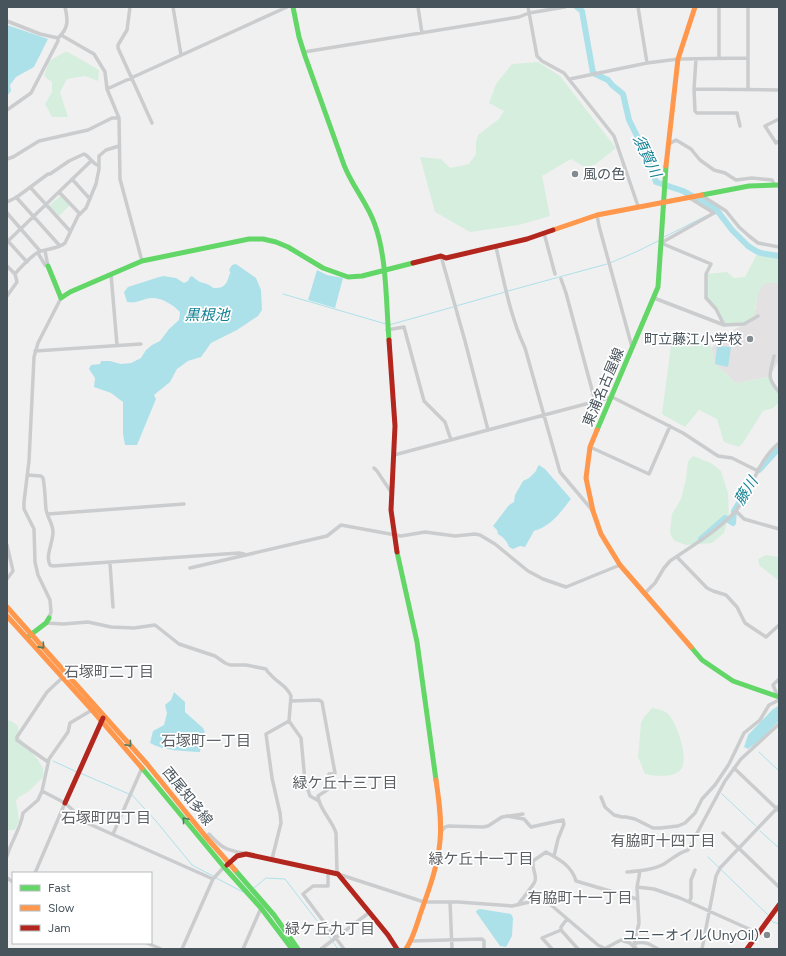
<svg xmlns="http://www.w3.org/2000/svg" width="786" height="956" viewBox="0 0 786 956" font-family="Figtree,'Noto Sans JP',sans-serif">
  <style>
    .education { fill: #e3e1e2 }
    .green { fill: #d6eede }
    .water { fill: #ade1ea }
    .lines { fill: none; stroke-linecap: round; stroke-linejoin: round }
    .stream { stroke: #ade1ea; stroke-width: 1 }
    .river { stroke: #ade1ea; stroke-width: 6 }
    .street { stroke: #caccce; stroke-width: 3.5 }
    .fast { stroke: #63d668; stroke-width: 5 }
    .slow { stroke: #ff974d; stroke-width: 5 }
    .jam { stroke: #b3261e; stroke-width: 5 }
    .oneway { stroke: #507b60 }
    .poi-dot { fill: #838b90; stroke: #fff; stroke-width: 1.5 }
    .labels { text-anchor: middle; stroke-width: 3.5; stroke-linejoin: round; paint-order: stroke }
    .poi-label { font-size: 14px; fill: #48545c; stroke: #fff; text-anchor: end }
    .street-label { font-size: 14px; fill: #48545c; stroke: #fff }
    .water-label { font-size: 15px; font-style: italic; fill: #148294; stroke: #fff }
    .neighbourhood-label { font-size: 15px; fill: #5c6064; stroke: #fff }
  </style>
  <rect width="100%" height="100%" fill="#f1f0f0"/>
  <path class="education" d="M765,283H779V361L769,377L736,383L715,364L711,348L732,331L744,324L756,309L757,296L759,288Z"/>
  <path class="green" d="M65,52H68L99,70L98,81L85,76L67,79L60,92L68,117H52L45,104L52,92V82L44,76L49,61Z
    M538,62L560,76L616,148L596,164L586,168L571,159L542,176L550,216L519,225L470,232L435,212L420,157L441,159L450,168L469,164L476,154V142L478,135L499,119L504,111L489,103L496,84L512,64Z
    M61,195L70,205L59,216L49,206Z
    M758,252L779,256V283H765C755,293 757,304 754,318L744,324L724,325L716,309L707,298L706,274L727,272L734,278L745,277Z
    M688,338L710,343L715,364L736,383L769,377L779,392V402L773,408L763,411L743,443L739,447L724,442L717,419L699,410L685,427L662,414L671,345Z
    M693,456L711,463L721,471L728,493L729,515L724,533L712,543L686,545L675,541L671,536L670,531L672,514L681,499L686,479L688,461Z
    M766,555L779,557V581L759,565L758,559Z
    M652,708C657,709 663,710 667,713C677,721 692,765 678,772C667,778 656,776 645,774L638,757L641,723L644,717Z
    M7,720L11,721L18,726L19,737L38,760L43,768V777L28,792L19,797L16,801L19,820L15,830H7V765L8,762L7,761Z"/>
  <path class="water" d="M7,25L48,39L34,67L16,77L10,85L11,91L7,96Z
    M236,264L256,278L261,290L262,310L258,316L237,330L211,343L201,357L188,361L177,369L170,382L154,395L156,399L137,445H125L123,434V402L111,393L94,387L95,378L89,369L91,365L100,364L101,361H110L121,364L131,363L141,358L146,350L152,345L160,341L169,329L179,320L180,312C173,305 163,298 152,298C143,298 138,304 127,302L124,292L128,287L156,278L163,276L176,278L184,283L188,281L190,277L192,276C201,284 200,281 209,285C212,286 211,287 214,288C224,289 227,283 229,276C230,271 232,276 229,270L232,265Z
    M317,270L327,275L343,278L335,308L308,300Z
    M717,346L731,347L728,367L715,364Z
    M539,465L545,469L571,499C560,513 551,526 534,531L525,547L520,546L513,549L509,547C507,541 503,537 498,534L497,530L493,526L509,505L514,502L515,495L523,481L529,478L536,471L537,468Z
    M174,692L185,702V712L203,728L205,732L202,735L200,752C183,751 165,751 150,743L153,731L164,725L167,713L165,705L171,700Z
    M778,706L779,721L760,740L748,749L744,747L748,735L772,710Z
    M480,909L511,914L513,918L512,936L506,947L500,946L476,912L477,910Z"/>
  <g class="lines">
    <path class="stream" d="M715,214L720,213
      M664,237L706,216
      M610,263L638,251L658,241
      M508,291L607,264
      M283,294L386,324
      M456,306L505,292
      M389,325L453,307
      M759,752L779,771
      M53,761L77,772
      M80,773L129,794
      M722,794L756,826
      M132,795L156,821L192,865L213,876
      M760,831L779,848
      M708,857L768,915
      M216,878L243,892
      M254,888L266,878L285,879L331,939
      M771,920L773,922L779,924
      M333,942L338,949"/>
    <path class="river" d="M577,7L582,11L593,73L608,80L612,85L623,94L629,120L648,158L656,182L683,191L716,209L732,230L748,246L756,251L761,253L779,256
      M759,470L779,448
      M701,539L725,518L733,523L734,511L750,485"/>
    <path class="street" d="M130,7L127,30L118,45V48L152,123
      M173,7L181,55
      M418,7L422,33
      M528,7L537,56L542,61L564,73L614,136L638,206
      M638,7L647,63
      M748,7V90
      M7,21L40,34L58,38
      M61,35L94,54L105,72L107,89L119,118L120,179L142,261
      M304,52L519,17L529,13L565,7
      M719,58V7
      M696,59L694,89L695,111L697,113H737L740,126
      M570,79L647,63L678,59L748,58
      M107,89L287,7
      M694,89L779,90
      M7,110L31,93L58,41V38C69,28 68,20 65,7
      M779,119L765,126L776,143L779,141
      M669,144L676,140L691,149L700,160L714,170L725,173L736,180L752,178L772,180L774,184
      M7,159L13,157L39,141L88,130L112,118H119
      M72,179L90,199
      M30,187L70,231
      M59,192L80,214
      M701,195L726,211L739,227L749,236L758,243L779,247
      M16,197L60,246
      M7,202L17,197L48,174H50L69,161L84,154C90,156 90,162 99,166
      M7,213L40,251
      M597,215L599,226L632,347
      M544,233L555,274
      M7,240L27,262
      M7,242L91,161
      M661,243L711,264L706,274V298L716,309L724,325
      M661,243L714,213L688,197
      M496,247C504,281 510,316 525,348L560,472L592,510
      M45,251L48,266
      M38,253L45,265L48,266
      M441,256L465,341L488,430
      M7,266L15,274
      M111,274L117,345
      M561,279L566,293L595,401
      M7,296L17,282L15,274C19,269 35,252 41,251C48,249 60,248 65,243L78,216L86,208L96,184L99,169V156L106,150L119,146
      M654,298L724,325L744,324L758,316
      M387,330L404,327L424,401L445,422L451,440
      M35,351L141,344
      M774,356C770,375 766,377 779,392
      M590,447L649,474L670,426
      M394,455L612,397L683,433L718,456L732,458L758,471
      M374,468L377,471L391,492
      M27,475L41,476L43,478C45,488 45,498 46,509C47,517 53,524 53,532C53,543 45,556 50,565L53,566L239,553L244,554
      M736,511L744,519L779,529
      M48,514L184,504
      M7,545L13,571L7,579
      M677,557L707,588L713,591L726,595L737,607L745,623L766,637L779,625
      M110,563L113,607
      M190,568L327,536L341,525L401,536L425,532L455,536L475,534L480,535L495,544L528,571L543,579L566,587L620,565
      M644,594L655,583L664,568L670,561C689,548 725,526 738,508C753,487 758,460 779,443
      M49,618L51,612L50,600L38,575L35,562L34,529L24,509V502L29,461L34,357L38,343L61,298
      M46,623L63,624L88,622L111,627L134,628L155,625L179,644L215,656L225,663L230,665H246L266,669C267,671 268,673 270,674C277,683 287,685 291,696L289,721L301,738L305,781L310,796L319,801
      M778,697L773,685L779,679
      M291,701L319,700L322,702L335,773L329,774L332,786C328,791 323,792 318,796C319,809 332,820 336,833L337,873
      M48,762L17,740V737L47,692L62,678
      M734,768L779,811
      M42,791L65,803L87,823L213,879
      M601,797L605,807L614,815L622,817H626L635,819L653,828H660L678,826L685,823L695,813L702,799L715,785L729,764L744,733L760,720L769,705L779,700
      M507,816L524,819L531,827L563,820L564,824L558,839L554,856
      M441,832L445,827L449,826L483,827L488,826L502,817L523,814
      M723,833L779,887
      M113,834L142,768
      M206,837L209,834C221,847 225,850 243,853
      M7,856C11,842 21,828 23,813L38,800L42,791L49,759L68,732L70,723L92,710
      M272,859L281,823L280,813L272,778L266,734L289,721
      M328,871V886H313L303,894L344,949
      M627,872C639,871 653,870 664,864C672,859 678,853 688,850L725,781L741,759L779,724
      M35,873L65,803
      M338,874L424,902H458L512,906L538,900L551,905L598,945L604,948
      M7,878L13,882
      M637,887L654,889L680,898L758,933
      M450,902L452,949
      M689,902L691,898V880L695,870
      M518,905C521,900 534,885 535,881C537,875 532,870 533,861L546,852C559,859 572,866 576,881L637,899
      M561,930L578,949
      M411,941L482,939L484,941V949
      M147,943L161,949
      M634,944C643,940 650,944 658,949
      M182,949L213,879L224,867
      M243,949L261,908
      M321,949L370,912
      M552,949L542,938L561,930V927L567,919
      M604,949L621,940L630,943L635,948
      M636,949L634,944L639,923L637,887L640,871
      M702,949L716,876L720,868L779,806"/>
    <path class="fast" d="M293,7L299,37L305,56L344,165C352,186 368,204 375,225C387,258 386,304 389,340
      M702,195L749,186L779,185
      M48,266L61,298L70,292L142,261L249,239H263L276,242L288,247L323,268L348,277L362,276L413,263
      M597,430L658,287L666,166
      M397,552L417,642L436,780
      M29,636L46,623L49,618
      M691,647L702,660L733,681L779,697
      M142,768L224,867L261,908L292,949
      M235,870L274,915L298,949"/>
    <path class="slow" d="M666,166L678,59L695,7
      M553,230L597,215L702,195
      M597,430L590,447L586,478L593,511L601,534L620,565L691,647
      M7,607L147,764L206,837L235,870
      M7,616L92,710L142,768
      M406,949C414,937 417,923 422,909C430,887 438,864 440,841C442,821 439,800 436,780"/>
    <path class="jam" d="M413,263L441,256L446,258L527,239L553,230
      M389,340L395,426L391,510L397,552
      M65,803L103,718
      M227,865L237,856L246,854L338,874L388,935L397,949
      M747,949L779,905"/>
  </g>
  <defs><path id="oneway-chevron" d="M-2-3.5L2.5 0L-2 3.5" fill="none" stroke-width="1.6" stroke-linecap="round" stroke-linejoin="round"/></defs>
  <g class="oneway">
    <use href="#oneway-chevron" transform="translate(42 646) rotate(48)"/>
    <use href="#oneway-chevron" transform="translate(129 744) rotate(49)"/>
    <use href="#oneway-chevron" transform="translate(185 820) rotate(-130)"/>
  </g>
  <g class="poi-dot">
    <circle cx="575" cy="174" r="4"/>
    <circle cx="750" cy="339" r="4"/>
    <circle cx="767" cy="935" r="4"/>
  </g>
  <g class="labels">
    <g class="poi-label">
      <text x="583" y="179" text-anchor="start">風の色</text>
      <text x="742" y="344">町立藤江小学校</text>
      <text x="759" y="940">ユニーオイル(UnyOil)</text>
    </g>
    <g class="street-label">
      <text transform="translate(603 387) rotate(-67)" y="5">東浦名古屋線</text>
      <text transform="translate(188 796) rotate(51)" y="5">西尾知多線</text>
    </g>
    <g class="water-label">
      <text transform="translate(647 156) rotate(64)" y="5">須賀川</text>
      <text x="207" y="320">黒根池</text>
      <text transform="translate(746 491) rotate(-58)" y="5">藤川</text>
    </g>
    <g class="neighbourhood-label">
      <text x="109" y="677">石塚町二丁目</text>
      <text x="206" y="746">石塚町一丁目</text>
      <text x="345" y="788">緑ケ丘十三丁目</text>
      <text x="106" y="823">石塚町四丁目</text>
      <text x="663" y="846">有脇町十四丁目</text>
      <text x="481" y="864">緑ケ丘十一丁目</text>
      <text x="580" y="903">有脇町十一丁目</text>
      <text x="330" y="934">緑ケ丘九丁目</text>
    </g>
  </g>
  <rect width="786" height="956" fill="none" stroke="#48545c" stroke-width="16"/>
  <rect x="12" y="872" width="140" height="72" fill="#ffffff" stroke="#b6bbbe"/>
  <rect x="20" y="885" width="20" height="6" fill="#63d668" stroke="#b6bbbe"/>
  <text x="48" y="892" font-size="12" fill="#48545c">Fast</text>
  <rect x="20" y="905" width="20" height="6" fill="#ff974d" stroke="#b6bbbe"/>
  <text x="48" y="912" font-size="12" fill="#48545c">Slow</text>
  <rect x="20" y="925" width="20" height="6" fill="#b3261e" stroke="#b6bbbe"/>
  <text x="48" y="932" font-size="12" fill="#48545c">Jam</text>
</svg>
